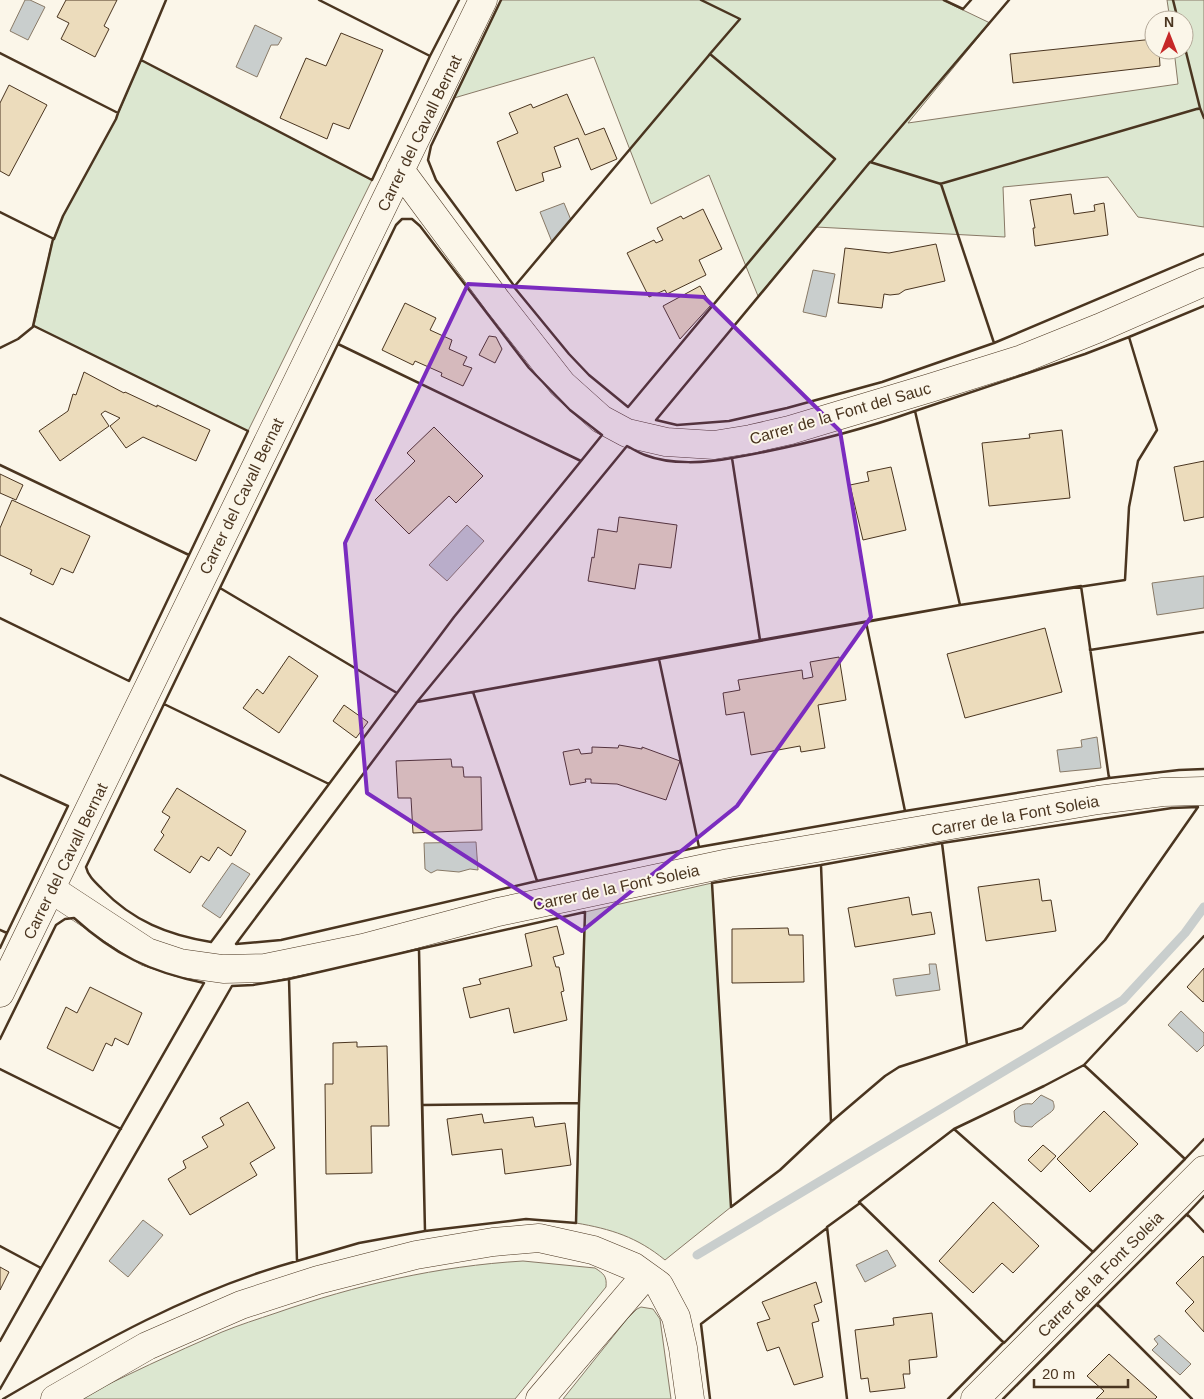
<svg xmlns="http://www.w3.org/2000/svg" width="1204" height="1399" viewBox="0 0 1204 1399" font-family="Helvetica,sans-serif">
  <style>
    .green { fill: #dce7d0; stroke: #887966 }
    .water { fill: #c9cecd; stroke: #887966 }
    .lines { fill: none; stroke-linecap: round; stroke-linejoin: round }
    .stream { stroke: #c9cecd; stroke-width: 9 }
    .building { fill: #ecdcbc; stroke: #4a3520 }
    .street-casing { stroke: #4a3520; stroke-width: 29 }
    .street { stroke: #fbf6e9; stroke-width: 28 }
    .wall { stroke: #4a3520; stroke-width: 2.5 }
    .marked { fill: #7b2cbf; fill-opacity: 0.2; stroke: #7b2cbf; stroke-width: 4; stroke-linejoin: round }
    .labels { text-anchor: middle; stroke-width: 4; stroke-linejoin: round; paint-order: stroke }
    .street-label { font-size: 16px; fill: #4a3520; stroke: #fbf6e9 }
  </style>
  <rect width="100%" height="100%" fill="#fbf6e9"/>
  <path class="green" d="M501,0H942L990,23L908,123L1178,84L1174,50H1184V20H1170L1167,0H1204V227L1138,217L1108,177L1003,187L1005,237L816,227L758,296L709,175L651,204L594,57L454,98Z
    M141,60L372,180L248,431L34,326L51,245L63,216L116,119Z
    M712,883L731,1207L665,1260C637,1237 611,1229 576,1223L585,912Z
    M523,1261L595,1268C604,1274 607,1276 606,1287L515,1399H78C125,1376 173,1353 222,1332C239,1325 258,1319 276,1313C356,1285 438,1266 523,1261Z
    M641,1307L653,1309L660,1319L671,1399H563L627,1319L637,1309Z"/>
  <path class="water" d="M25,0H30L45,7L28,40L10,31Z
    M255,25L282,38L278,45H271L257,77L236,67Z
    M564,203L571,220L552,242L540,212Z
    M813,270L835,274L826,317L803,312Z
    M467,525L484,541L447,581L429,565Z
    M1204,576V608L1157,615L1152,583Z
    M1097,737L1101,768L1060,772L1057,750L1082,747L1081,740Z
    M476,842L478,870L470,869L459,872L437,870L431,873L425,869L424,843Z
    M232,863L250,874L220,918L202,906Z
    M929,964H936L940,990L896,996L893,979L930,974Z
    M1181,1011L1204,1033V1045L1197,1052L1168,1025Z
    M1041,1095L1053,1101C1054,1105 1055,1107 1053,1110C1051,1113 1037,1121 1032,1127L1021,1126L1015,1122L1014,1111C1020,1105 1023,1103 1032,1104Z
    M143,1220L163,1235L128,1277L109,1261Z
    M887,1250L896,1266L865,1282L856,1265Z
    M1159,1335L1191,1364L1180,1375L1152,1350L1158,1344L1154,1339Z"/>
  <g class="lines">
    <path class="stream" d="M697,1255L1123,1000L1185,933L1204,907"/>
  </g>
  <path class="building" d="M66,0H117L104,26L109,29L95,57L61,39L69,23L57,17Z
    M341,33L383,50L349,129L333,123L327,139L280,118L306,58L326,66Z
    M1154,39V50H1159L1160,66L1013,83L1010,54Z
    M9,85L47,105L9,176L0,171V103Z
    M567,94L585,135L604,128L617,159L591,170L578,138L554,147L561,167L542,173L544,181L516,191L497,142L518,133L509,113L531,104L533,108Z
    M1071,194L1074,214L1095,211L1094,205L1104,203L1108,235L1035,246L1033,228H1035L1030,200Z
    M703,209L722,249L699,260L706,275L667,294L665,290L649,297L627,253L654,240L656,243L663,240L657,228L681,216L683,219Z
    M936,244L945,281L905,290L899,294L890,295L884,294L882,308L838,303L845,248L889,253Z
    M700,286L711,305L680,339L663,306Z
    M405,303L436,318L430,330L452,340L449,349L467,357L463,365L472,368L463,386L441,376L442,373L415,361L413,365L382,350Z
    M489,336L496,337L502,349L495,363L479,355Z
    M84,372L124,393L125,392L157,407V405L210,430L196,461L143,437L126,448L110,426L120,418L105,411L101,414L109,426L60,461L39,431L68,411L73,394L76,395Z
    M434,427L483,476L456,503L449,496L409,534L375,500L415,461L407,453Z
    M1062,430L1070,498L989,506L982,443L1030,438L1029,434Z
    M1204,461V517L1184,521L1174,467Z
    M891,467L906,530L863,540L850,485L869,481L867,472Z
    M0,474L23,485L16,500L0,493Z
    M12,500L90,536L73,573L61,568L53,585L30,574L32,570L0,555V528Z
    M619,517L677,525L671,568L639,564L635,589L588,581L592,557L594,558L598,529L617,532Z
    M1045,628L1062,692L965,718L947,654Z
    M289,656L318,676L279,733L243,708L257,689L263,694Z
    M839,657L846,700L818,705L825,748L801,752L800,746L751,755L744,712L726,715L723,693L740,690L738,680L802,670L803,679L813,677L810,662Z
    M344,705L368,722L356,738L333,721Z
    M619,745L642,749V747L680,761L666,800L617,784L591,783V779H585L586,782L570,785L563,752L579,749L581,754L592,753V747L618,748Z
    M451,759L452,767H463L464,777H481L482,830L413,833L411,798H398L396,761Z
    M177,788L246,831L231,856L218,847L209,861L201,856L190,873L154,850L164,835L161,832L170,817L162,812Z
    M1039,879L1042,901L1051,900L1056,931L986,941L978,887Z
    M909,897L912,915L931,912L935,934L855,947L848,908Z
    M557,926L564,954L553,957L556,967H559L564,991L561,992L567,1020L514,1033L509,1008L470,1018L463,988L481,984L479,979L532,966L525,934Z
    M788,928L789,935H803L804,982L732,983V929Z
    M1204,968V1001L1203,1002L1187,987Z
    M90,987L142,1013L128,1045L115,1038L112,1046L106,1043L93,1071L47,1048L66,1007L77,1013Z
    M357,1042V1047L387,1046L389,1126H371L372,1173L326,1174L325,1084H333V1043Z
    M248,1102L275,1148L250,1163L257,1175L190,1215L168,1179L186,1168L183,1161L208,1147L202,1137L224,1125L220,1118Z
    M1104,1111L1138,1144L1090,1192L1057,1159Z
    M482,1114L484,1123L533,1117L535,1127L565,1123L571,1165L505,1174L502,1149L452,1155L447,1119Z
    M1043,1145L1056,1156L1041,1172L1028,1160Z
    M993,1202L1039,1246L1013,1273L1002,1263L973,1293L939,1261Z
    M1203,1256L1204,1258V1332L1185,1311L1194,1302L1176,1283Z
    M0,1267L9,1272L0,1290Z
    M816,1282L822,1302L814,1305L819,1321L812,1323L823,1377L794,1385L779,1347L767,1351L757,1323L770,1319L762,1302Z
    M932,1313L937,1357L909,1360L910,1374H903L905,1388L870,1392L868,1378L861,1379L855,1330L894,1325L893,1318Z
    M1109,1354L1157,1397L1155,1399H1096L1104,1391L1087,1376Z"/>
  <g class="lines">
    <defs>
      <path id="street" d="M400,170L497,301L562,384L601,419L627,433L666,442L714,445L751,439L790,430L930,388L1022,359L1099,328L1204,282
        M51,889L147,952L180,963L223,969L265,968L363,948L498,912L729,863L1098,800L1163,792L1204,791
        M0,993L483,0
        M55,1399L147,1346L241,1305L318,1280L416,1255L493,1242L539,1238L593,1250L634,1267L659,1285L676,1317L683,1348L690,1399
        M540,1399L645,1276
        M975,1399L1204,1170"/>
    </defs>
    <use href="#street" class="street-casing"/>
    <use href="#street" class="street"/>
    <path class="wall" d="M166,0L141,60L372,180L430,56L319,0
      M501,0L431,146L428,160L436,180L515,287
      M701,0L740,19L709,55
      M944,0L963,9L971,0
      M1173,0L1178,20
      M0,53L118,113L116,119L63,216L54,239L0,212
      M710,54L835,159L628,407L589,375L569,354L514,287Z
      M428,55L430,56L459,0
      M1198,109L1200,108L1204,118
      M116,112L118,113L141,60
      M871,162L1009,0
      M940,184L1200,108L1184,44
      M402,219H412L420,226L529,368L570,410L602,435L581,461L338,344L396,225Z
      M33,326L53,239
      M1129,337L1157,430L1138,461L1129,507L1125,580L960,605L915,411L1085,354Z
      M1129,337L1204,306
      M994,343L941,184L870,162L656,420L677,425L729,421L787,408L882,382L994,343L1204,254
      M338,344L581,461L454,617L397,693L220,588Z
      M0,348L18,339L34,326L248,431L189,555L0,465
      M915,411L960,605L760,640L732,458C794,447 856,432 915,411Z
      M627,446C633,449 639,453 645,455C670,465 707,463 732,458L760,640L417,702Z
      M1081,586L1109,778L905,811L866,622L960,605Z
      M220,588L397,693L329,784L164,704Z
      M0,618L129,681L189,555L187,554
      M866,622L905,811L699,847L659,659Z
      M1090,647V650L1204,632
      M659,659L699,847L537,881L473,692Z
      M473,692L537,881L281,940L236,944L417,702Z
      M164,704L329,784L211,942C168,935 133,921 102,889C95,882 88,876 86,867Z
      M0,775L68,806L7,933L0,930
      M1109,776V778L1179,770L1204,769
      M1198,807L1105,940L1022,1028L967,1045L942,843L1172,808Z
      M942,843L967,1045L899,1067L885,1076L831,1122L821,865Z
      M821,865L831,1122L780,1170L731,1207L712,883Z
      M585,912L579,1103L422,1105L419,949Z
      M0,948L7,933
      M419,949L425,1231L359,1243L297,1261L289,979Z
      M0,1039L56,925L65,919L74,918C115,955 150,972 204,983L41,1268L0,1246
      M1084,1065L1185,1159L1093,1252L954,1129L1044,1086Z
      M1086,1067L1084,1065L1204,936
      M0,1069L121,1129
      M579,1103L576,1223L526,1219L425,1231L422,1105Z
      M954,1129L1093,1252L1004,1343L859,1202Z
      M1185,1159L1204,1139
      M1188,1216L1187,1214L1204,1196
      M0,1341L41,1268H40
      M0,1389L232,986L253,985L289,979L297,1261C192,1290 97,1344 3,1399
      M710,1399L701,1324L827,1228
      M847,1399L827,1227L860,1203
      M948,1399L1004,1342
      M1003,1399L1097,1304L1098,1306
      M1192,1399L1097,1304L1187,1214L1204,1232"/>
  </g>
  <path class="marked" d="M468,284L704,297L840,431L871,617L737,806L582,931L367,793L345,543Z"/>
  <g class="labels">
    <g class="street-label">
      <text transform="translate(419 133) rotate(-64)" y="6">Carrer del Cavall Bernat</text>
      <text transform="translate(840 413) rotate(-16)" y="6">Carrer de la Font del Sauc</text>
      <text transform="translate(241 496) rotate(-64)" y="6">Carrer del Cavall Bernat</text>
      <text transform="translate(1015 815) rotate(-10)" y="6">Carrer de la Font Soleia</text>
      <text transform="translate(65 861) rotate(-64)" y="6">Carrer del Cavall Bernat</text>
      <text transform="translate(616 887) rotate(-12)" y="6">Carrer de la Font Soleia</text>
      <text transform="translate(1100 1274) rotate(-45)" y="6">Carrer de la Font Soleia</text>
    </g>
  </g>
  <g transform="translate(1169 35)"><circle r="24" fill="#fbf6e9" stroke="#b4a999"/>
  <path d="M0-4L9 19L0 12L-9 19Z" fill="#c62828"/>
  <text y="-8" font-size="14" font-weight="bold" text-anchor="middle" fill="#4a3520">N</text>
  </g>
  <path d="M1034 1379v8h94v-8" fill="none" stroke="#4a3520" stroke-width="2.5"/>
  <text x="1042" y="1379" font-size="15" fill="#4a3520" stroke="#fbf6e9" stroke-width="4" paint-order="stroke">20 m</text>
</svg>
